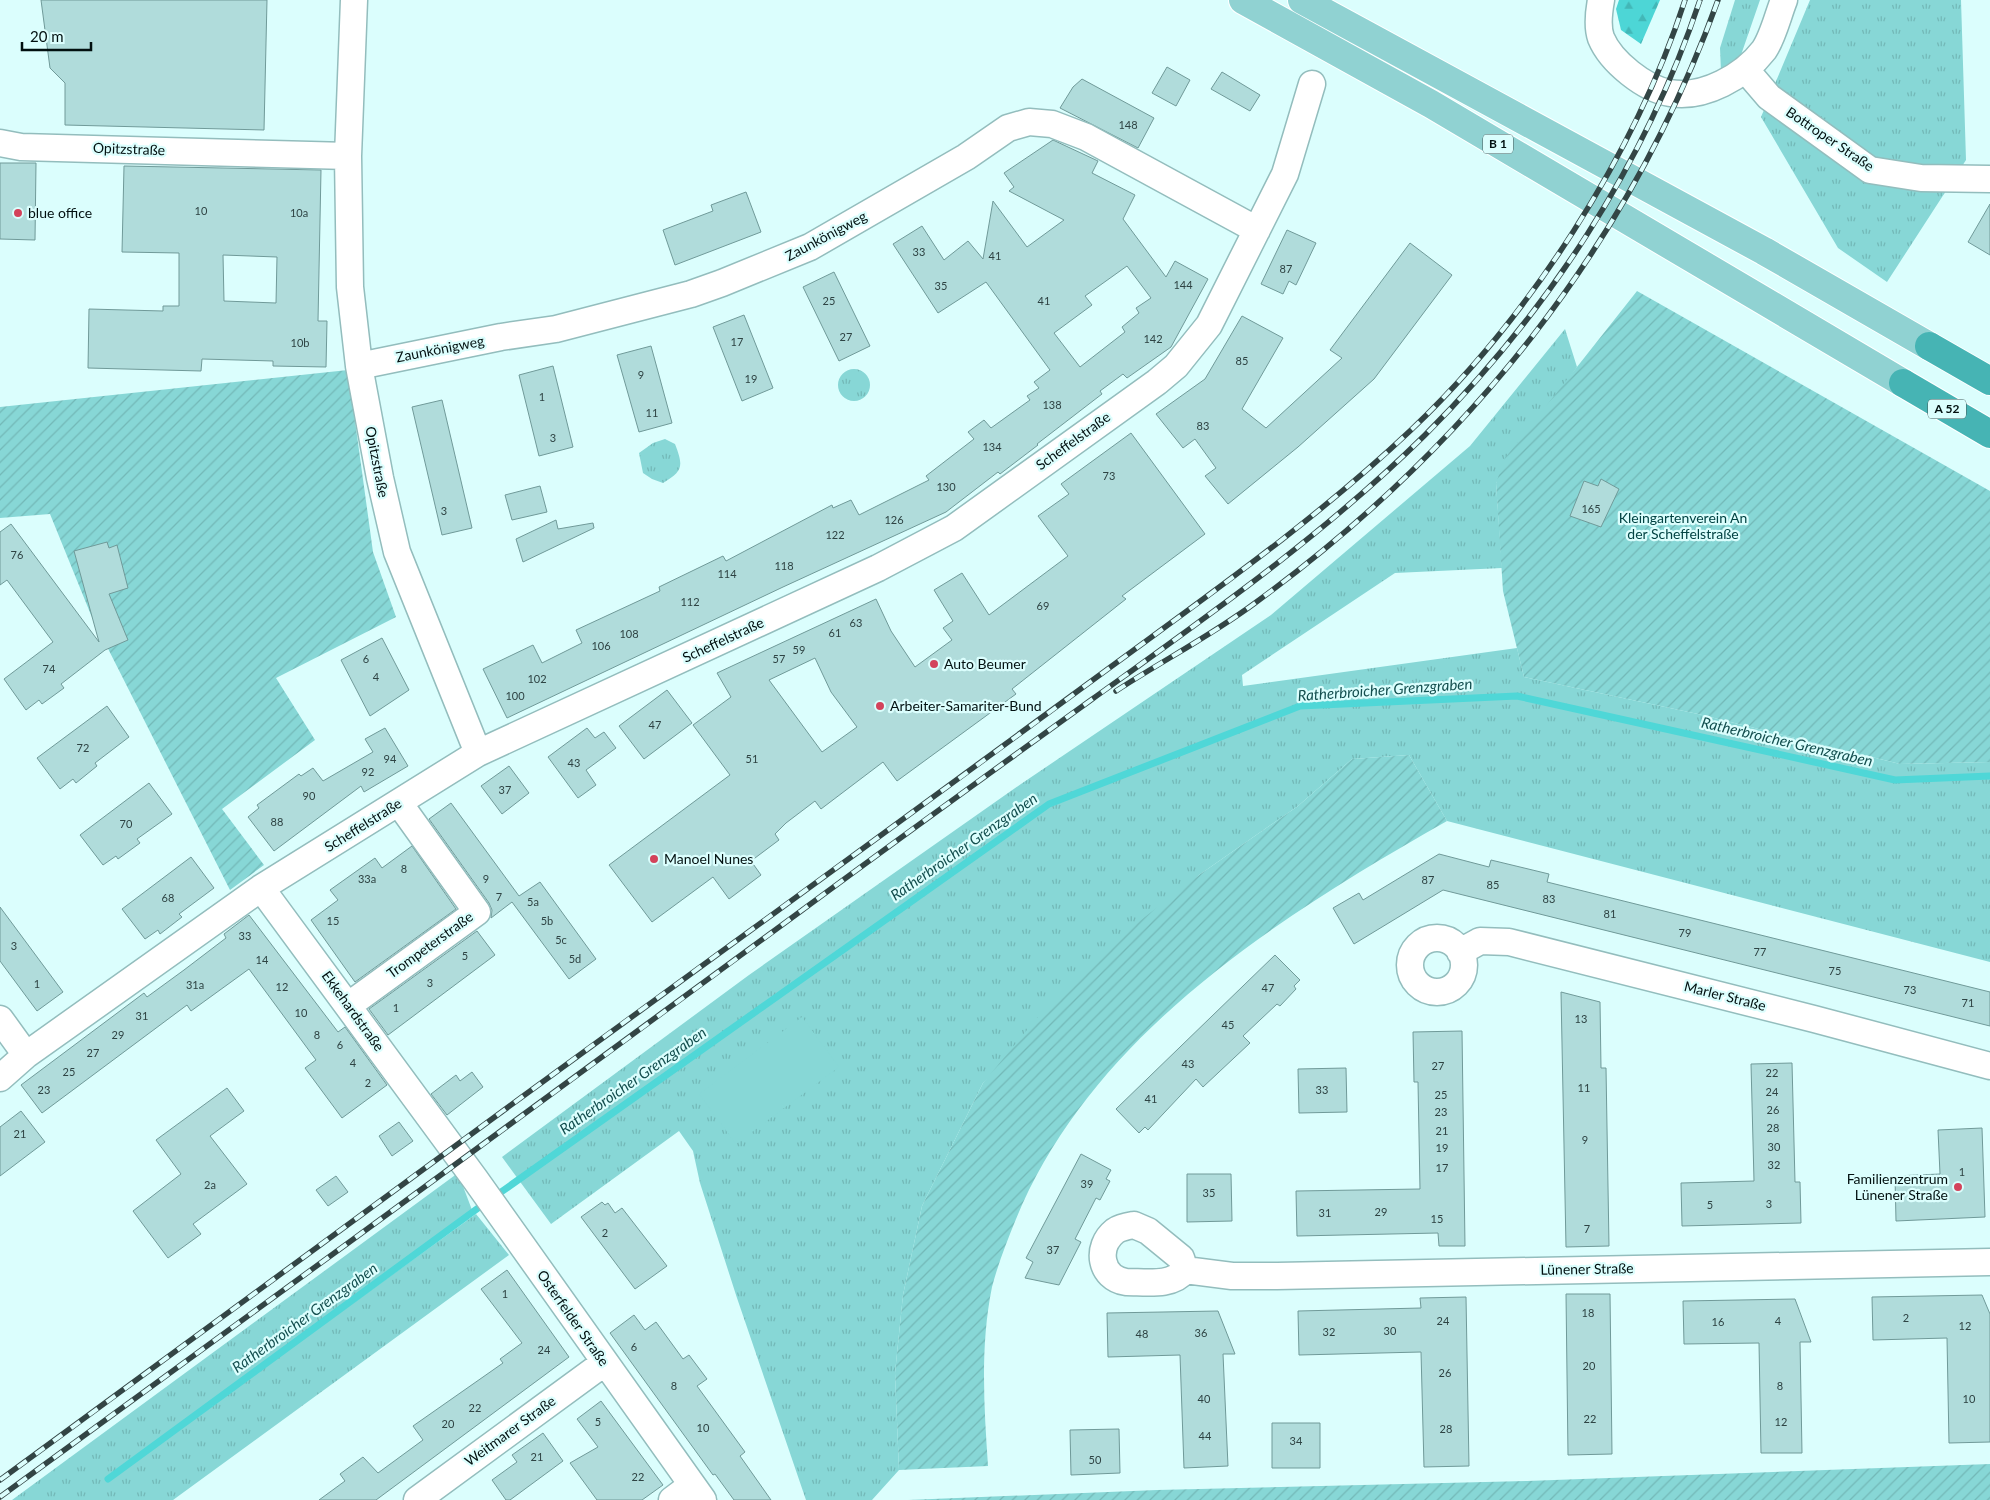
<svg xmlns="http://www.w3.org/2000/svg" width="1990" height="1500" viewBox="0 0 1990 1500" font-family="Lato,sans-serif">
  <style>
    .grass { fill: url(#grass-tufts) }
    .forest { fill: url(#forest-firs) }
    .garden { fill: url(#garden-furrows) }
    .pitch { fill: #87d7d6 }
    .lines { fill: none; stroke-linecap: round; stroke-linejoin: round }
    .stream { stroke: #4fd7d7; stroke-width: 7 }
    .building { fill: #b0dcdb; stroke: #709a99; fill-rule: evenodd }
    .minor-casing { stroke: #93bdbd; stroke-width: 29 }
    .primary-casing { stroke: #fff; stroke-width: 30 }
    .motorway-casing { stroke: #fff; stroke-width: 30 }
    .minor { stroke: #fff; stroke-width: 26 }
    .primary { stroke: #90d2d2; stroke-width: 28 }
    .motorway { stroke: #46b4b4; stroke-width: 28 }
    .rail-casing { stroke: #334545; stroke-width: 5.5 }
    .rail { stroke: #dbfefd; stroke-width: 4; stroke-dasharray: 11; stroke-linecap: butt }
    .poi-dot { fill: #d3435b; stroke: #dbfefd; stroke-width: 2 }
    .labels { text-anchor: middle; stroke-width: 4.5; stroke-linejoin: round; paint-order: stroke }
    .number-label { font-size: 11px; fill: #2e4343 }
    .shield { fill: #dbfefd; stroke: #435757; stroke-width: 1 }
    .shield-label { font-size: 12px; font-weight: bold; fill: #021010 }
    .street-label { font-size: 14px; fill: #021010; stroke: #dbfefd }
    .poi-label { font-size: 14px; fill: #021010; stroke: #dbfefd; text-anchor: start }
    .park-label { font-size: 14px; fill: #024343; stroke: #dbfefd }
    .water-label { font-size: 15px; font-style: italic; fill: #134e4e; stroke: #dbfefd }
  </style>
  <defs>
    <pattern id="grass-tufts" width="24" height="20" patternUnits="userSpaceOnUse" patternTransform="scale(1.25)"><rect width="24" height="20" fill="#87d7d6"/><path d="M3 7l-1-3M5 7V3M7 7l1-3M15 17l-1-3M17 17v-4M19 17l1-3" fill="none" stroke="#73b8b7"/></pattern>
    <pattern id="forest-firs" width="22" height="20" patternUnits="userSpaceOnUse" patternTransform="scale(1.25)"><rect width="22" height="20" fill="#4dd6d6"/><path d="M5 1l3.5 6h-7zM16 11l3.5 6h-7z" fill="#42b7b7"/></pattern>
    <pattern id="garden-furrows" width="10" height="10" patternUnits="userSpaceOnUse" patternTransform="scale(1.25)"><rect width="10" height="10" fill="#87d7d6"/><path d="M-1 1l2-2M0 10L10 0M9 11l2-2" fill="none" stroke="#73b8b7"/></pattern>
  </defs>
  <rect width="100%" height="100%" fill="#dbfefd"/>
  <path class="grass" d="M1735,0H1760L1741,55L1721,72L1720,48Z
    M1810,0H1961L1966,160L1887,282L1838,248L1761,117Z
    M1565,329L1577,367L1496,483L1502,568L1395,573L1242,675L1243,686L1517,648L1524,677L1698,714L1900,764L1990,762V962L1447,821L1409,755L1352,759L1298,806L1199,875L983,1083L922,1206L903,1295L895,1373L899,1470L872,1500H806L737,1298L700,1183L693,1151L679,1131L551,1224L502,1157L749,975L1021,784L1271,615L1470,446Z
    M838 385a16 16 0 1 1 32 0a16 16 0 1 1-32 0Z
    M665,439L675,444C683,465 684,471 663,483L652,479L643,473L639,453L653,443Z
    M458,1173L472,1210L105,1478L108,1481L476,1214L509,1255L173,1500H12Z"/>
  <path class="forest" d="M1619,0H1660L1641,44L1621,30L1616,9Z"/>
  <path class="garden" d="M1637,291L1990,491V762L1900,764L1698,714L1524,677L1503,591L1496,483L1505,458Z
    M348,370L373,552L396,617L276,678L315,740L222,809L264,865L230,890L91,615L50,514L0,518V407Z
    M1409,755L1447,821C1280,916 1092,1034 1016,1219C1007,1241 998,1264 992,1287C980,1346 984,1407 988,1466L899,1470L895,1373L903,1295L922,1206L983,1083L1037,1018L1110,944L1199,875L1298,806L1352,759Z
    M1990,1464V1500H908L1157,1490L1527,1481Z"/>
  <path class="pitch" d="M802,1017L839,1067L736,1144L699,1094Z"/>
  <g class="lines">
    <path class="stream" d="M494,1197L1049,804L1300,706L1517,696L1895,780L1990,776
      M108,1479L485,1203"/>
  </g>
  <path class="building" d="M41,0H267L264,130L65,125V83L50,68Z
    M1167,67L1190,80L1176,106L1152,93Z
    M1222,72L1260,95L1250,111L1211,89Z
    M1082,79L1154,118L1138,148L1060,108L1073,87Z
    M1053,140L1098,161L1092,173L1135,195L1123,219L1166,277L1175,261L1208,279L1171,347L1127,378L1123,374L1100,391L1102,394L1037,444L1038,445L1000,474L998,472L946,512L783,587L507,718L483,669L533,645L542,663L582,643L576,630L660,591L659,587L723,556L726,561L832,505L833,508L851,500L859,515L929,480L926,476L974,439L968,432L984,420L991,428L1030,400L1027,396L1039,388L1034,382L1050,370L986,282L938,313L893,244L922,226L944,260L968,241L983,259L993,201L1027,247L1064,220L1009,191L1014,187L1004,173ZM1127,266L1151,298L1136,308L1139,313L1122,327L1125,332L1080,367L1054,333L1092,305L1085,296Z
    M0,163H36L35,240L0,239Z
    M124,166L321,170L318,321H327L326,367L273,366V361L202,359L201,371L88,368L89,309L163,311V306H179V253L122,252ZM223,255L277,257L276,303L224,301Z
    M746,192L761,232L675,265L663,230L713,211L711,205Z
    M1990,204V255L1968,242Z
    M1287,230L1316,243L1296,285L1289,281L1283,294L1261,284Z
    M1410,243L1452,275L1374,379L1298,447L1228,504L1205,476L1216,468L1195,439L1183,448L1156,414L1205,379L1242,316L1283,338L1242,409L1266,428L1342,358L1330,350Z
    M834,272L870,346L839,361L803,287Z
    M744,315L773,388L742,401L713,327Z
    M651,346L672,423L639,432L617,355Z
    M553,366L573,447L539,456L519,375Z
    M442,400L472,528L442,535L412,407Z
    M1131,433L1205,534L1122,596L1126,599L1012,689L1016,694L897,781L883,762L821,809L815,801L786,823L775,834L779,840L751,861L761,875L729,899L713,877L652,922L609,865L730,775L693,725L731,697L717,673L876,599L891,631L915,667L952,640L943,628L953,621L934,590L962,573L989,615L1068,556L1038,516L1069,494L1061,484ZM815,658L831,692L857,727L822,752L769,680Z
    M1601,479L1619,489L1601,527L1570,516L1584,481L1598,486Z
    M540,486L547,512L512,520L505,495Z
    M556,520L558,529L593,523L594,528L523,562L516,539Z
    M11,524L99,642L74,551L107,542L109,548L117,545L128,588L109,594L128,640L105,650L61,684L64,688L42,704L39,700L26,710L4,679L53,642L7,580L0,585V532Z
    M382,638L409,690L370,716L341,660Z
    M667,690L692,723L644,759L619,726Z
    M107,706L129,737L95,763L97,766L76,783L73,779L60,789L37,758Z
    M385,728L408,766L364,792L361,786L274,851L248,817L259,808L257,805L299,774L301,776L313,768L323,781L373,752L365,739Z
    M587,728L595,738L604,732L616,748L586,770L596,785L578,798L548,757Z
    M509,766L529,793L502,814L481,786Z
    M149,783L172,814L137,839L140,843L118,859L116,856L103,865L80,835Z
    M451,803L519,896L540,882L596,959L569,979L512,902L491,918L492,910L489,903L429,819Z
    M412,846L456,909L355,982L311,920L338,900L330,890L375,858L382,868Z
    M1439,854L1489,867L1491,860L1549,874L1547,882L1990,992V1026L1443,890L1354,944L1333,908L1359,893L1363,900Z
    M191,857L214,888L179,914L182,917L160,934L158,930L145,939L122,909Z
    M0,907L63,992L37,1011L0,961Z
    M249,915L338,1032L345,1027L387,1085L342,1118L305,1068L316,1060L249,969L191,1011L187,1005L42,1113L21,1085L144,993L147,997L184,970L226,938L224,934Z
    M477,931L495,955L388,1035L369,1009Z
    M1275,955L1300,980L1294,986L1296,989L1280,1006L1277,1004L1243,1036L1250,1043L1203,1087L1196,1079L1148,1130L1145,1127L1139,1133L1116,1109Z
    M1561,992L1600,1002L1601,1068H1606L1609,1246L1566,1247Z
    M1462,1031L1465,1246H1439L1438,1233L1297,1236L1296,1191L1420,1189L1418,1082H1414L1413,1032Z
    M1792,1063L1795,1182H1800L1801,1223L1682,1226L1681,1183L1754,1181L1751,1064Z
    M1346,1068L1347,1112L1299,1113L1298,1069Z
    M472,1072L483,1087L447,1115L431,1094L456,1075L460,1081Z
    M227,1088L244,1111L210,1136L247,1184L193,1224L201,1234L168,1258L133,1211L181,1174L156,1140Z
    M21,1111L45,1142L0,1176V1127Z
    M399,1122L413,1141L392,1156L379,1136Z
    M1982,1128L1985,1217L1896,1221L1895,1176L1940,1174L1938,1130Z
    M1081,1154L1111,1170L1106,1179L1110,1181L1100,1200L1096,1198L1075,1239L1081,1242L1059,1285L1025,1278L1033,1262L1026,1258Z
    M1187,1174H1231L1232,1221L1187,1222Z
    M336,1176L348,1192L328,1206L316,1190Z
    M602,1202L605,1205L608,1203L615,1213L622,1208L667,1266L635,1289L581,1217Z
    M507,1270L569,1357L376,1500H319L345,1481L340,1474L363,1457L378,1473L423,1440L413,1426L503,1363L500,1359L522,1343L481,1289Z
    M1566,1294H1610L1612,1454L1568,1455Z
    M1982,1295L1990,1314V1442L1949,1443L1947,1338L1873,1340L1872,1297Z
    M1466,1297L1469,1466L1424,1467L1421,1352L1299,1355L1298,1311L1421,1308L1420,1298Z
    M1795,1299L1811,1342H1800L1802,1453H1761L1759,1343L1684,1344L1683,1301Z
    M1218,1311L1235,1354H1223L1228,1466L1184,1468L1180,1355L1108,1357L1107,1313Z
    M634,1315L645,1330L656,1322L683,1359L689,1355L707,1379L697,1386L745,1452L740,1456L771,1500H734L715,1474L713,1475L610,1333Z
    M601,1401L663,1485L642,1500H597L570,1463L598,1447L577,1419Z
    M1272,1423H1320V1468H1272Z
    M1119,1429L1120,1473L1071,1475L1070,1430Z
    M543,1433L563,1461L510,1500H506L492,1480L517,1462L512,1455Z"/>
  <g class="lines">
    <defs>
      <path id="minor" d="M354,0L348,156L350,287L359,366L380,478L397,552L478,753
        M1601,0C1599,11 1597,27 1601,38C1611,62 1645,89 1670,93C1704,99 1744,76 1764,50C1773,37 1778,15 1784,0
        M1745,69L1769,97L1870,170L1921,178L1990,179
        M0,143L21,147L348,156
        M359,366L501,337L556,329L691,294L722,283L810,247L966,157L1008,128L1029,122L1052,124L1086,137L1257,230
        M261,888L475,1179L703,1500
        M1410 965a27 27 0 1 1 54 0a27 27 0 1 1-54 0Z
        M1460,952L1480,941L1509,942L1814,1019L1990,1066
        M349,1005L477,912L399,803
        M0,1019L26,1055
        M0,1078L26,1055L261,888L478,753L878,568L954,528L1157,382L1176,366L1209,325L1285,174L1312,84
        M1134,1225L1148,1231L1181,1258L1185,1270C1172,1287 1146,1282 1126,1282C1100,1278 1095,1247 1115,1231C1121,1227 1128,1226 1134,1225Z
        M1185,1270L1232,1276H1277L1990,1262
        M417,1500L604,1363
        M672,1500L692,1485"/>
      <path id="primary" d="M1243,0L1431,104L1903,383
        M1302,0L1764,251L1929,346"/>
      <path id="motorway" d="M1929,346L1990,381
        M1903,383L1990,434"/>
    </defs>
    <use href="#minor" class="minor-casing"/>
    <use href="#primary" class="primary-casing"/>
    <use href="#motorway" class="motorway-casing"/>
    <use href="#minor" class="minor"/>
    <use href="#primary" class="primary"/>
    <use href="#motorway" class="motorway"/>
    <defs>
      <path id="rail" d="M1116,691C1162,661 1212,635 1255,603C1466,449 1629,247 1718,0
        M0,1480C249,1298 497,1114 747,933C870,843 993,754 1116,663C1217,589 1320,516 1411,430C1529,318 1635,155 1685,0
        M0,1497C267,1302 535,1107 801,911C897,840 994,770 1091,700C1205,618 1324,535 1425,435C1547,313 1645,165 1700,0"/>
    </defs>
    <use href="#rail" class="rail-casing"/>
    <use href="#rail" class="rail"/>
  </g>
  <g class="poi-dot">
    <circle cx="18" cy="213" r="5"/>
    <circle cx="934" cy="664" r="5"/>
    <circle cx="880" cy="706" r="5"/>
    <circle cx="654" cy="859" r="5"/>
    <circle cx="1958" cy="1187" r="5"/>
  </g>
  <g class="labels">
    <g class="number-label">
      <text x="1128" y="129">148</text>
      <text x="201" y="215">10</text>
      <text x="299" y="217">10a</text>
      <text x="919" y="256">33</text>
      <text x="995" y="260">41</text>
      <text x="1286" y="273">87</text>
      <text x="1183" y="289">144</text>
      <text x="941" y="290">35</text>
      <text x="829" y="305">25</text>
      <text x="1044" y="305">41</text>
      <text x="846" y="341">27</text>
      <text x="1153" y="343">142</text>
      <text x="737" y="346">17</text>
      <text x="300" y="347">10b</text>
      <text x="1242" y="365">85</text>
      <text x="641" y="379">9</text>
      <text x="751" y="383">19</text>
      <text x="542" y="401">1</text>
      <text x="1052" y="409">138</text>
      <text x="652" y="417">11</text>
      <text x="1203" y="430">83</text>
      <text x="553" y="442">3</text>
      <text x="992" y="451">134</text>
      <text x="1109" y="480">73</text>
      <text x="946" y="491">130</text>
      <text x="1591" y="513">165</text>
      <text x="444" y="515">3</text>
      <text x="894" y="524">126</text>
      <text x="835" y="539">122</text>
      <text x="17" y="559">76</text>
      <text x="784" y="570">118</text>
      <text x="727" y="578">114</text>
      <text x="690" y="606">112</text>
      <text x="1043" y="610">69</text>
      <text x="856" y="627">63</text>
      <text x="835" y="637">61</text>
      <text x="629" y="638">108</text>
      <text x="601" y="650">106</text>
      <text x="799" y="654">59</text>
      <text x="366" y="663">6</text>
      <text x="779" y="663">57</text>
      <text x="49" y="673">74</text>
      <text x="376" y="681">4</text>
      <text x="537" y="683">102</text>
      <text x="515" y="700">100</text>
      <text x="655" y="729">47</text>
      <text x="83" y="752">72</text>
      <text x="390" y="763">94</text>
      <text x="752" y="763">51</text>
      <text x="574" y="767">43</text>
      <text x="368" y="776">92</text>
      <text x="505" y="794">37</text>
      <text x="309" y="800">90</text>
      <text x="277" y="826">88</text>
      <text x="126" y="828">70</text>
      <text x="404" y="873">8</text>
      <text x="367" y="883">33a</text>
      <text x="486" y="883">9</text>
      <text x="1428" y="884">87</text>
      <text x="1493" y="889">85</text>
      <text x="499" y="901">7</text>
      <text x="168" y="902">68</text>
      <text x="1549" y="903">83</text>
      <text x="533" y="906">5a</text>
      <text x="1610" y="918">81</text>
      <text x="333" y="925">15</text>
      <text x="547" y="925">5b</text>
      <text x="1685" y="937">79</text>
      <text x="245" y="940">33</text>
      <text x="561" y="944">5c</text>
      <text x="14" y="950">3</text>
      <text x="1760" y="956">77</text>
      <text x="465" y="960">5</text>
      <text x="575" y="963">5d</text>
      <text x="262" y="964">14</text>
      <text x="1835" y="975">75</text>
      <text x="430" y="987">3</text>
      <text x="37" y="988">1</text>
      <text x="195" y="989">31a</text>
      <text x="282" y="991">12</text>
      <text x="1268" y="992">47</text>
      <text x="1910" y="994">73</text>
      <text x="1968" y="1007">71</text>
      <text x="396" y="1012">1</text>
      <text x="301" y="1017">10</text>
      <text x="142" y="1020">31</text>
      <text x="1581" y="1023">13</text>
      <text x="1228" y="1029">45</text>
      <text x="118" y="1039">29</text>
      <text x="317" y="1039">8</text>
      <text x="340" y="1049">6</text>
      <text x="93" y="1057">27</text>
      <text x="353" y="1067">4</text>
      <text x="1188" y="1068">43</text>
      <text x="1438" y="1070">27</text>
      <text x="69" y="1076">25</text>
      <text x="1772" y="1077">22</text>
      <text x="368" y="1087">2</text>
      <text x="1584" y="1092">11</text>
      <text x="44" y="1094">23</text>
      <text x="1322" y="1094">33</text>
      <text x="1772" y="1096">24</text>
      <text x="1441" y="1099">25</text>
      <text x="1151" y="1103">41</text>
      <text x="1773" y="1114">26</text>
      <text x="1441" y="1116">23</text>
      <text x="1773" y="1132">28</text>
      <text x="1442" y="1135">21</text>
      <text x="20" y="1138">21</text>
      <text x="1585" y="1144">9</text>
      <text x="1774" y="1151">30</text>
      <text x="1442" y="1152">19</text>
      <text x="1774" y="1169">32</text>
      <text x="1442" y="1172">17</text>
      <text x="1962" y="1176">1</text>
      <text x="1087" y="1188">39</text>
      <text x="210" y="1189">2a</text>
      <text x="1209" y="1197">35</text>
      <text x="1769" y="1208">3</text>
      <text x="1710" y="1209">5</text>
      <text x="1381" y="1216">29</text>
      <text x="1325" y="1217">31</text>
      <text x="1437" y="1223">15</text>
      <text x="1587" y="1233">7</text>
      <text x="605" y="1237">2</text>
      <text x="1053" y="1254">37</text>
      <text x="505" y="1298">1</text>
      <text x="1588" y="1317">18</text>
      <text x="1906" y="1322">2</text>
      <text x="1443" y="1325">24</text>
      <text x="1778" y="1325">4</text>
      <text x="1718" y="1326">16</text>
      <text x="1965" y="1330">12</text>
      <text x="1390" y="1335">30</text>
      <text x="1329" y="1336">32</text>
      <text x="1201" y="1337">36</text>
      <text x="1142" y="1338">48</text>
      <text x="634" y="1351">6</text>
      <text x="544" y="1354">24</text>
      <text x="1589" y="1370">20</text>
      <text x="1445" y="1377">26</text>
      <text x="674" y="1390">8</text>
      <text x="1780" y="1390">8</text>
      <text x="1204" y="1403">40</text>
      <text x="1969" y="1403">10</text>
      <text x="475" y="1412">22</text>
      <text x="1590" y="1423">22</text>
      <text x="598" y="1426">5</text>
      <text x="1781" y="1426">12</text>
      <text x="448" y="1428">20</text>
      <text x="703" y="1432">10</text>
      <text x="1446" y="1433">28</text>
      <text x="1205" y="1440">44</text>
      <text x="1296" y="1445">34</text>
      <text x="537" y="1461">21</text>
      <text x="1095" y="1464">50</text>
      <text x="638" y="1481">22</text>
    </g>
    <g class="shield">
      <rect x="1483" y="134.5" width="30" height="19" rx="4"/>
      <rect x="1928" y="399.5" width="38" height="19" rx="4"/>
    </g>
    <g class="shield-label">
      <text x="1498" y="148">B 1</text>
      <text x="1947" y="413">A 52</text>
    </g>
    <g class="street-label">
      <text transform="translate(1830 139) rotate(34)" y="5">Bottroper Straße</text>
      <text transform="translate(129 149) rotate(2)" y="5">Opitzstraße</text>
      <text transform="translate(826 236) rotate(-28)" y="5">Zaunkönigweg</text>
      <text transform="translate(440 349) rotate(-11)" y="5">Zaunkönigweg</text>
      <text transform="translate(1073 441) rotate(-36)" y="5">Scheffelstraße</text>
      <text transform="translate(377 462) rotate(79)" y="5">Opitzstraße</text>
      <text transform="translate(723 640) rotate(-25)" y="5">Scheffelstraße</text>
      <text transform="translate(363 825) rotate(-32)" y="5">Scheffelstraße</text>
      <text transform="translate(430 945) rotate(-36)" y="5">Trompeterstraße</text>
      <text transform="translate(1725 996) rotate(14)" y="5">Marler Straße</text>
      <text transform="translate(353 1011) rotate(54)" y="5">Ekkehardstraße</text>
      <text transform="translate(1587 1269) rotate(-1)" y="5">Lünener Straße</text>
      <text transform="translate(573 1318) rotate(55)" y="5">Osterfelder Straße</text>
      <text transform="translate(510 1431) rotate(-36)" y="5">Weitmarer Straße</text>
    </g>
    <g class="poi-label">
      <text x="28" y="218">blue office</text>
      <text x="944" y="669">Auto Beumer</text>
      <text x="890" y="711">Arbeiter-Samariter-Bund</text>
      <text x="664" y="864">Manoel Nunes</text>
      <text x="1948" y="1184" text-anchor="end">Familienzentrum<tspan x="1948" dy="16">Lünener Straße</tspan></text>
    </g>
    <g class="park-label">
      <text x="1683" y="523">Kleingartenverein An<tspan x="1683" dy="16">der Scheffelstraße</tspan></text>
    </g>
    <g class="water-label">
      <text transform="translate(1385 690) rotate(-4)" y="5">Ratherbroicher Grenzgraben</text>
      <text transform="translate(1787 742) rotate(13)" y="5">Ratherbroicher Grenzgraben</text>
      <text transform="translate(964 847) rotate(-35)" y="5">Ratherbroicher Grenzgraben</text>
      <text transform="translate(633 1081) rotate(-35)" y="5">Ratherbroicher Grenzgraben</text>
      <text transform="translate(305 1318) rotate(-36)" y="5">Ratherbroicher Grenzgraben</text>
    </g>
  </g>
  <path d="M22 42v8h69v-8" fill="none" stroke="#021010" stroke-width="2.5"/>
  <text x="30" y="42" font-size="15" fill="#021010" stroke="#dbfefd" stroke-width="4" paint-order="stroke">20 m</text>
</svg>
